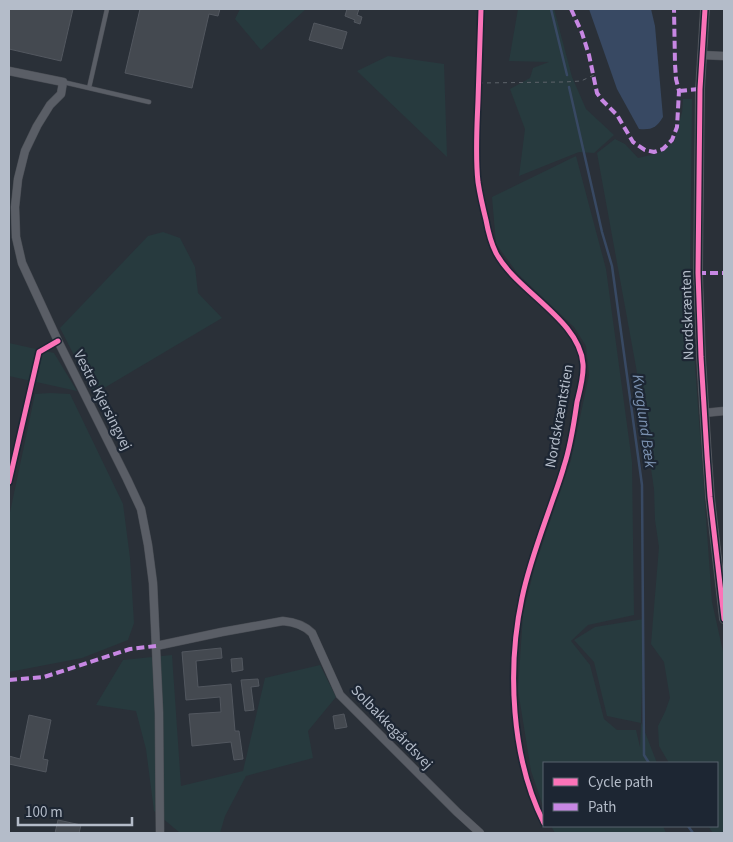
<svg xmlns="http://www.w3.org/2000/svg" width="733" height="842" viewBox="0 0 733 842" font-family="'Source Sans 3',sans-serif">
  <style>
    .green { fill: #273a3e }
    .water { fill: #384963 }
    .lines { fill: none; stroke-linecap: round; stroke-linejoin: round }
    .stream { stroke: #384963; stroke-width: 2.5 }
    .building { fill: #444950; stroke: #52575f }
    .service-casing { stroke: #484c53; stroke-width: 5 }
    .minor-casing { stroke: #484c53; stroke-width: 9 }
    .tertiary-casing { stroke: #484c53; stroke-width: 10 }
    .path { stroke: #5d636a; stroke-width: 1; stroke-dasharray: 4 4; stroke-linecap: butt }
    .service { stroke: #5a5e66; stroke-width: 4 }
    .minor { stroke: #5a5e66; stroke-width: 8 }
    .tertiary { stroke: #5a5e66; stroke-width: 9 }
    .quiet { stroke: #c787e3; stroke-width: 4; stroke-dasharray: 8 4; stroke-linecap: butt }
    .cycleway-casing { stroke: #1d2633; stroke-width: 8 }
    .cycleway { stroke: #fb73b8; stroke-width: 5 }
    .labels { text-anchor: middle; stroke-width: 4.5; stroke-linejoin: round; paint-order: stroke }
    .street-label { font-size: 15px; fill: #b4bcc9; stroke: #1d2633 }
    .water-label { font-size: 16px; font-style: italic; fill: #7c92b1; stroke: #1d2633 }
  </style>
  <rect width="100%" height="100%" fill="#2a3038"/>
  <path class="green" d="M240,9H306L261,50L235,19Z
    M518,9H554L572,77L586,109L614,135L594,153L579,152L519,176L525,129L510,89L530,78L533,68L549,62L509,61Z
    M388,56L444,64L447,157L357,71Z
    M683,99H692L690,295L712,602L724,656V833H713L708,826H717V763H669L659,746L658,726L665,712L670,698L664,662L651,644L659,547L655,520L654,489L636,367L597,153L615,139L625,144L638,158L659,153L674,142L682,112Z
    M576,156L606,269L632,462L634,615L588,625L571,641L590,665L604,719L617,730H636L640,747L641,723L607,716L594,662L574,640L595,627L644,619L641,722L657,763H544V809L531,771L518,690L523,614L535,566L571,460L589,375L586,346L574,327L518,274L496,244L492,197Z
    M163,232L180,238L195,267L198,293L222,318L94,394L60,328L148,236Z
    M9,343L54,353L77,391L9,376Z
    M50,393L70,394L123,504L130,558L134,623L128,640L82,658L9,672V517L35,394Z
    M172,655L181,786L243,771L265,678L320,665L336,697L308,731L313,758L246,776L225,816L220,833H180L154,811L146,749L136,711L96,705L123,660Z
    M551,826H663L666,833H555Z"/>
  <path class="water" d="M589,9H651L655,26L663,117C656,128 652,130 639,129L617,89Z"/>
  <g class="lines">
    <path class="stream" d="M551,9L567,75
      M569,87L602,232L612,266L642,485L644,755L649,763
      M688,826L693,833"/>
  </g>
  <path class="building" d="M9,9H73L61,61L9,49Z
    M140,9H220L218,16L209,14L192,88L125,73Z
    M347,9H359L357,15L362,17L360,24L354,22L355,20L345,16Z
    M314,23L347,32L342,49L309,40Z
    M221,648L222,658L196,661L198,687L231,684L235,731H239L243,759L234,760L231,742L192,746L189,714L221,712L220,697L186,700L182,652Z
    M242,658L243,670L232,672L231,659Z
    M258,679L259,686L251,687L254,710L245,711L241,680Z
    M344,714L347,727L335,729L333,716Z
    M29,715L51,720L43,759L48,760L46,772L9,764V756L20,759Z
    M58,820L81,825L79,833H55Z"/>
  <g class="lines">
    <defs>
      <path id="service" d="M63,82L149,102
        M89,88L107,9"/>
      <path id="minor" d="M702,55L724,56
        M9,71L63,82L61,94L50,105L37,126L25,151L18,179L15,207L16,237L22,263L58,341L127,479L141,509L148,545L153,583L159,713L160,833
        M704,413L724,411
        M156,646L222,632L283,621C295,622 304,625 312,633L340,695L457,812L480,833"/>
      <path id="tertiary" d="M705,9L700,89L698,273L701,357L707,455L710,497L724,619"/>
    </defs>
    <use href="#service" class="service-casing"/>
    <use href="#minor" class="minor-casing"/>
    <use href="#tertiary" class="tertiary-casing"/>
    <path class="path" d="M479,83L564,82L581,81L594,75"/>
    <use href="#service" class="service"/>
    <use href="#minor" class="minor"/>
    <use href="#tertiary" class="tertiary"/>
    <path class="quiet" d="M571,9L582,33L589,55L597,93L602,100L617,115L633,142L645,150L654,152L663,149L672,140L677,127L679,91L676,79L675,64L674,9
      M679,91L700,89
      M698,273H724
      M9,680L44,677L130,649L156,646"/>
    <defs>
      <path id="cycleway" d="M481,9C480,39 479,69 478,100C477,127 475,155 478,182C480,195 483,208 486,220C488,231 491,243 496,253C516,291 580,320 583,364C584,376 580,390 577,402C574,423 571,445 564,466C561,477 557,488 553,499C542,531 529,564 522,598C507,668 511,758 544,823
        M705,9L700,89L698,273L701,357L707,455L710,497L724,619
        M9,482L39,352L58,341"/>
    </defs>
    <use href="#cycleway" class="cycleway-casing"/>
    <use href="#cycleway" class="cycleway"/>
  </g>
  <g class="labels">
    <g class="street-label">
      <text transform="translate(687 315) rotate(-92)" y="5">Nordskrænten</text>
      <text transform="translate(103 400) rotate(63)" y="5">Vestre Kjersingvej</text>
      <text transform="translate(559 416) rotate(-80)" y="5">Nordskræntstien</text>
      <text transform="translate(392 727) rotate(46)" y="5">Solbakkegårdsvej</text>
    </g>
    <g class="water-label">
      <text transform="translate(645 421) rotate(82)" y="6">Kvaglund Bæk</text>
    </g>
  </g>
  <rect width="733" height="842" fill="none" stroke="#b4bcc9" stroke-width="20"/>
  <rect x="543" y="762" width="175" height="65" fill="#1d2633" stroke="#59626f"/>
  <rect x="553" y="778" width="25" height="8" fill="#fb73b8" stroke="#59626f"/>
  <text x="588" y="787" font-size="15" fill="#b4bcc9">Cycle path</text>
  <rect x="553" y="803" width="25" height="8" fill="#c787e3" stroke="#59626f"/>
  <text x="588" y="812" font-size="15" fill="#b4bcc9">Path</text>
  <path d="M18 817v8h114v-8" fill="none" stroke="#b4bcc9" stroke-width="2.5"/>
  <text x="25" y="817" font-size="15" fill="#b4bcc9" stroke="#1d2633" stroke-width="4" paint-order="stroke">100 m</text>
</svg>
